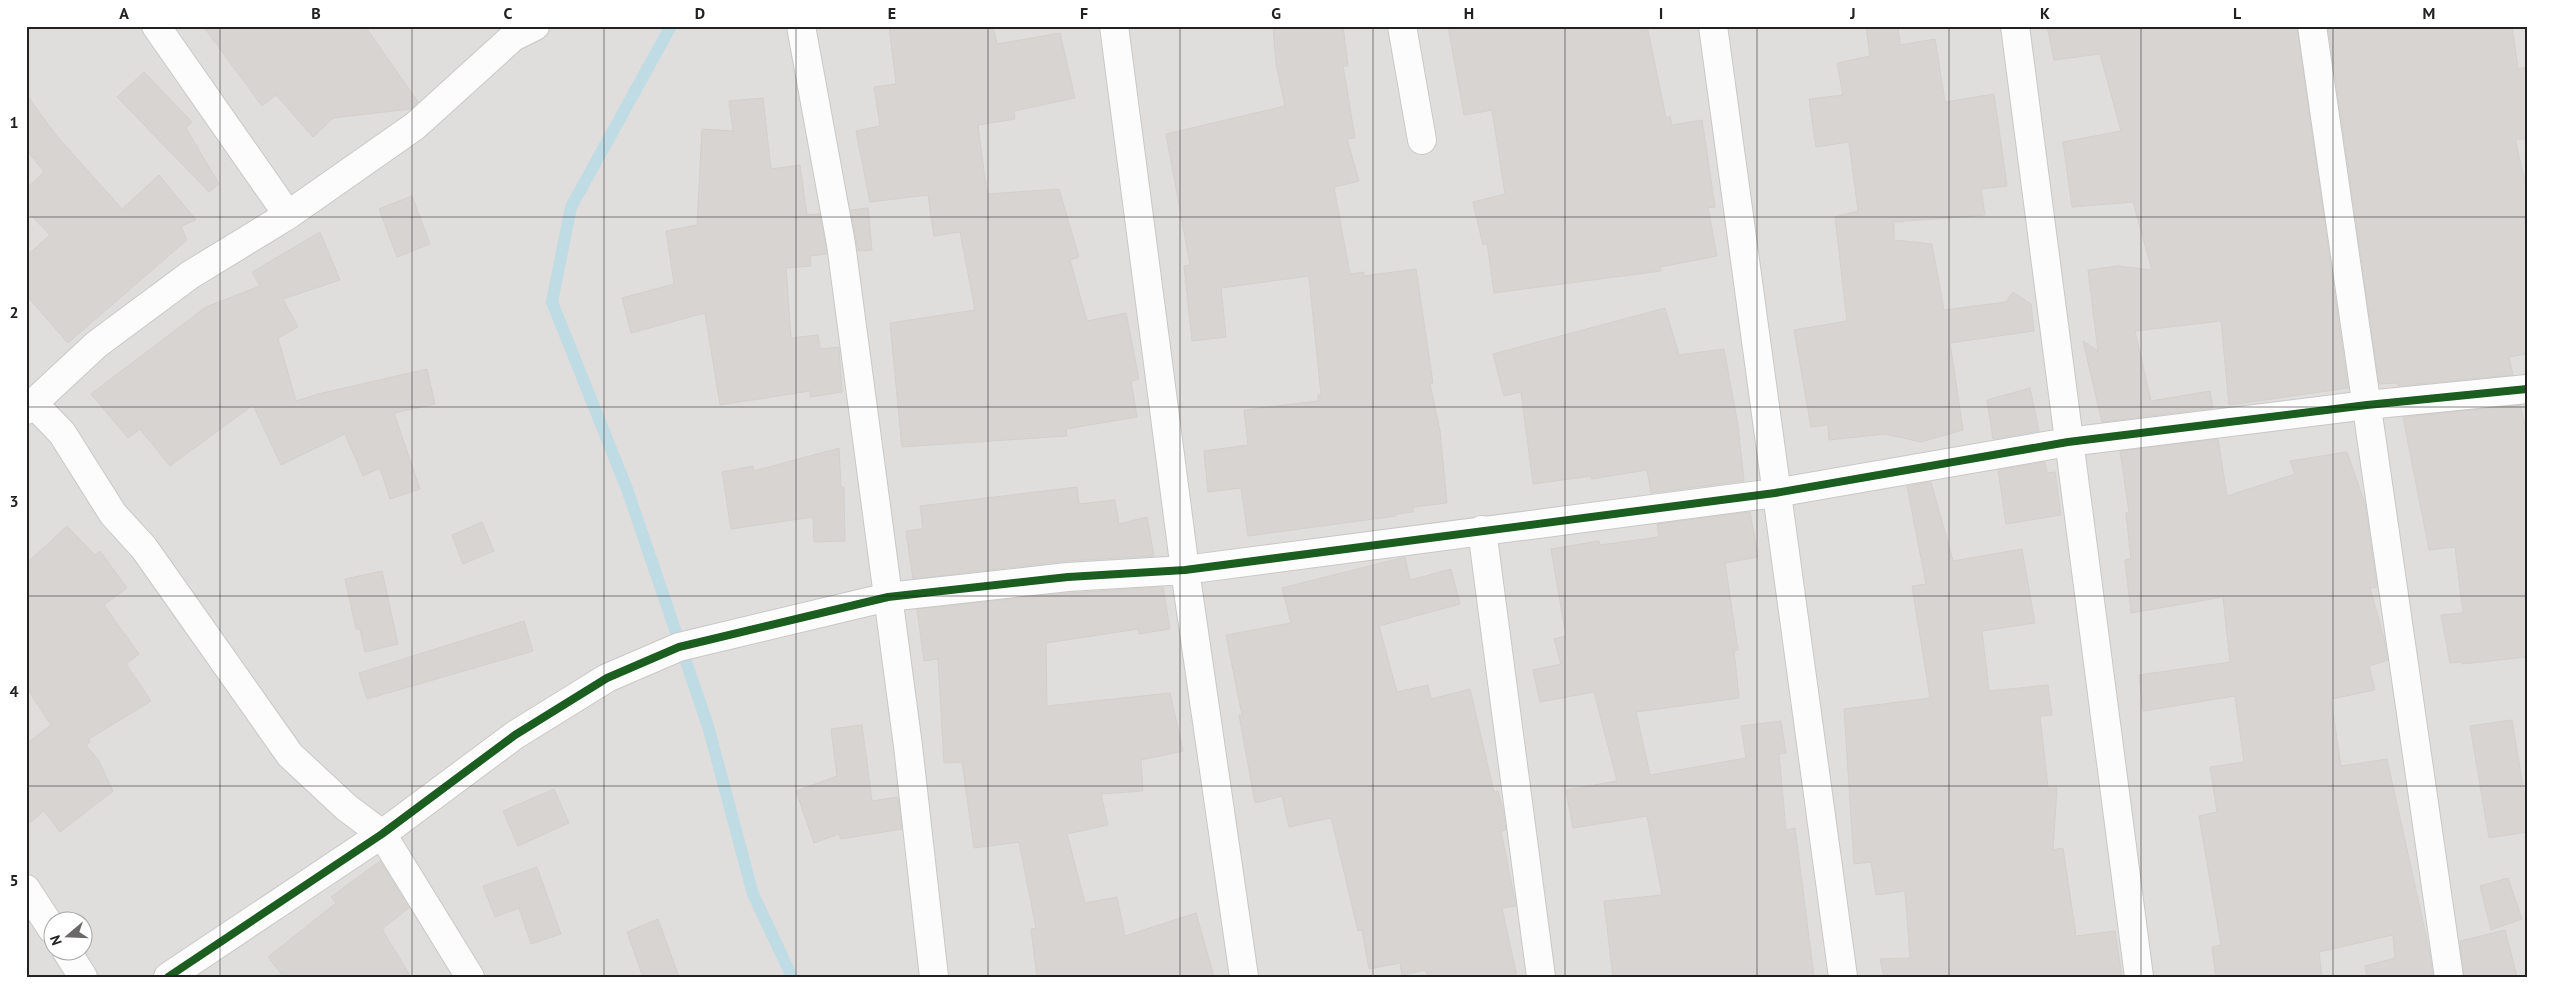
<svg xmlns="http://www.w3.org/2000/svg" width="2553" height="1003" viewBox="0 0 2553 1003" font-family="'PT Sans',sans-serif">
  <style>
    .residential { fill: #dfdedc; fill-rule: evenodd }
    .lines { fill: none; stroke-linecap: round; stroke-linejoin: round }
    .stream { stroke: #bfdbe3; stroke-width: 12 }
    .building { fill: #d7d4d2; stroke: #d3d0cc }
    .street-casing { stroke: #c9c8c7; stroke-width: 30 }
    .street { stroke: #fdfcfc; stroke-width: 28 }
    .cycleway-casing { stroke: #fff; stroke-width: 11 }
    .cycleway { stroke: #1b5e20; stroke-width: 8 }
    .grid { fill: none; stroke: #222; stroke-width: 1; stroke-opacity: 0.55 }
    .neatline { fill: none; stroke: #222; stroke-width: 2 }
    .grid-label { font-size: 16px; text-anchor: middle; font-weight: bold; fill: #222 }
  </style>
  <rect width="100%" height="100%" fill="#f0eeeb"/>
  <path class="residential" d="M26,26H2527V977H26ZM52,920H82V950H52Z"/>
  <g class="lines">
    <path class="stream" d="M671,26L571,207L552,302L627,489L708,726L753,894L792,977"/>
  </g>
  <path class="building" d="M203,26H365L418,102L410,109L333,118L313,137L276,95L262,106Z
    M889,26H993L997,44L1060,33L1075,98L1014,111L1015,119L978,125L987,194L1059,189L1079,257L1070,260L1087,321L1126,313L1139,379L1131,381L1137,417L1066,429L1067,436L902,447L890,323L975,310L960,232L934,236L928,195L870,202L856,131L880,126L874,87L896,84Z
    M1273,26H1343L1348,66H1343L1355,138L1347,139L1359,181L1334,187L1350,274L1364,272V276L1416,269L1433,383L1430,384L1440,431L1447,503L1413,507V512L1396,514V516L1248,536L1241,488L1208,492L1204,451L1248,445L1244,410L1318,401V395H1321L1309,276L1221,288L1226,337L1192,341L1184,266L1190,265L1166,134L1285,106L1276,64Z
    M1448,26H1647L1666,118L1670,116L1672,125L1702,120L1715,207L1708,208L1717,256L1660,267L1661,271L1494,293L1487,243L1483,245L1473,202L1505,194L1492,110L1464,115Z
    M1866,26H1898L1900,45L1935,39L1945,102L1994,94L2007,186L1981,189L1985,215L1894,222V240L1932,244L1944,310L2006,302L2013,292L2031,304L2034,331L1950,343L1963,430L1921,442L1885,434L1829,440L1828,425L1811,427L1794,330L1847,321L1835,217L1858,211L1849,142L1816,147L1809,99L1843,95L1837,63L1870,56Z
    M2047,26H2297L2348,388L2229,405L2221,321L2135,331L2151,401L2210,391L2213,408L2102,422L2083,341L2098,351L2088,270L2118,266L2152,270L2133,202L2072,207L2063,142L2121,131L2100,54L2054,60Z
    M2328,26H2512L2518,69L2527,67V139H2515L2527,190V354L2509,357L2513,375L2398,386L2397,383L2379,384Z
    M144,72L192,122L186,128L219,184L209,192L117,97Z
    M26,94L56,135L122,209L159,175L196,220L181,226L187,240L68,343L26,295V256L50,235L26,210V189L44,172L26,149Z
    M763,98L771,169L800,165L807,215L820,214L827,254L810,256L811,266L786,268L791,338L818,335L820,349L839,347L842,392L810,397V391L720,405L705,313L631,333L622,298L674,284L666,231L697,225L702,129L733,131L729,101Z
    M412,196L430,244L397,257L379,209Z
    M868,208L872,250L858,251L851,210Z
    M320,232L340,280L283,299L298,327L278,338L296,401L318,394L427,369L435,404L394,413L420,489L390,499L380,468L363,476L345,434L281,465L253,405L170,466L140,429L128,438L91,394L206,307L260,286L252,272Z
    M1665,308L1679,355L1724,349L1738,426L1744,481L1651,493L1647,470L1591,479V476L1533,484L1521,392L1504,396L1493,354Z
    M2030,388L2039,431L1993,439L1987,400Z
    M2520,405L2527,434V657L2462,664V662L2450,663L2441,615L2463,613L2455,547L2429,550L2403,417Z
    M2218,439L2227,496L2295,474L2290,461L2347,452L2365,504L2377,587L2370,588L2384,638L2388,660L2369,666L2375,690L2331,699L2341,766L2387,759L2429,949L2433,977H2367L2365,966L2395,958L2393,935L2319,952L2322,977H2216L2212,947L2221,945L2199,816L2217,812L2210,767L2244,762L2235,696L2143,711L2139,675L2230,662L2223,597L2131,613L2125,560L2131,559L2126,513L2129,512L2120,451Z
    M839,448L841,487H844L845,541L814,542L813,517L731,529L722,472L753,466L754,471Z
    M2045,462L2047,473L2055,472L2061,515L2006,524L1998,470Z
    M1931,482L1953,561L2022,549L2035,623L1982,631L1989,691L2048,685L2052,715L2040,716L2048,788H2057L2053,850L2063,848L2076,936L2115,931L2122,977H1884L1880,959L1910,958L1905,891L1876,895L1871,862L1854,864L1844,709L1930,698L1912,586L1926,584L1907,486Z
    M1077,487L1079,504L1115,500L1119,524L1147,517L1154,556L1066,561L913,579L906,531L923,529L920,506Z
    M1750,512L1758,557L1725,563L1738,650L1734,651L1739,698L1636,712L1650,775L1746,758L1741,726L1781,721L1786,753L1779,754L1786,830L1795,828L1814,977H1613L1604,901L1662,895L1647,816L1573,828L1566,790L1617,781L1594,692L1540,702L1533,670L1561,664L1554,639L1566,636L1551,549L1599,541L1600,545L1659,537L1657,524Z
    M482,522L494,551L463,564L452,535Z
    M67,526L95,555L100,551L127,588L104,605L139,654L126,664L151,701L89,739L90,742L86,745L99,761L113,791L60,832L44,811L26,826V744L51,725L26,687V564Z
    M1405,557L1410,580L1451,569L1460,604L1379,626L1397,692L1428,685L1431,699L1470,689L1494,792L1498,791L1503,811L1506,830L1501,831L1516,906L1502,908L1517,977H1427L1426,970L1402,975L1400,963L1369,969L1362,930L1358,931L1332,821L1330,818L1289,827L1282,796L1255,803L1239,715H1242L1226,635L1291,623L1282,588Z
    M382,571L398,644L365,652L360,629H356L345,579Z
    M1163,587L1170,629L1139,634L1138,629L1046,643L1047,706L1170,693L1183,751L1141,760L1143,791L1101,794L1108,825L1067,834L1085,903L1117,897L1125,936L1196,913L1214,977H1037L1031,929L1036,928L1019,842L974,848L962,762L944,763L938,659L924,661L917,609L1069,593Z
    M524,621L533,651L367,699L359,673Z
    M2512,720L2527,810V832L2489,838L2470,726Z
    M862,725L872,801L898,797L902,829L841,839L839,834L814,843L796,791L837,776L831,729Z
    M554,789L569,823L518,846L503,811Z
    M380,861L409,908L382,929L411,977H284L268,957L336,903L331,897Z
    M537,867L561,934L531,944L519,908L495,917L483,886Z
    M2508,878L2522,919L2491,930L2480,886Z
    M658,919L679,977H643L627,932Z
    M2505,930L2517,977H2464L2460,941Z"/>
  <g class="lines">
    <defs>
      <path id="street" d="M156,26L288,215
        M801,26L841,244L908,746L934,977
        M1114,26L1185,570L1244,977
        M1402,26L1422,140
        M1713,26L1843,977
        M2015,26L2139,977
        M2312,26L2449,977
        M34,404L62,433L113,514L144,548L290,755L347,808L382,834L470,977
        M26,410L97,344L190,275L288,215L415,126L513,37L535,26
        M1482,530L1541,977
        M26,889L52,929
        M66,950L83,977
        M168,977L382,834L515,735L607,678L679,647L888,597L1068,577L1185,570L1775,493L2068,442L2367,405L2527,389"/>
    </defs>
    <use href="#street" class="street-casing"/>
    <use href="#street" class="street"/>
    <defs>
      <path id="cycleway" d="M168,977L382,834L515,735L607,678L679,647L888,597L1068,577L1185,570L1775,493L2068,442L2367,405L2527,389"/>
    </defs>
    <use href="#cycleway" class="cycleway-casing"/>
    <use href="#cycleway" class="cycleway"/>
  </g>
  <path class="grid" d="M220,26V977M412,26V977M604,26V977M796,26V977M988,26V977M1180,26V977M1373,26V977M1565,26V977M1757,26V977M1949,26V977M2141,26V977M2333,26V977M26,217H2527M26,407H2527M26,596H2527M26,786H2527"/>
  <rect width="2553" height="1003" fill="none" stroke="#ffffff" stroke-width="55"/>
  <g transform="translate(68 936) rotate(251)"><circle r="24" fill="#ffffff" stroke="#a7a7a7"/>
  <path d="M0-4L9 19L0 12L-9 19Z" fill="#6a6968"/>
  <text y="-8" font-size="14" font-weight="bold" text-anchor="middle" fill="#222222">N</text>
  </g>
  <rect x="28" y="28" width="2498" height="948" class="neatline"/>
  <g class="grid-label">
    <text x="124" y="19">A</text>
    <text x="316" y="19">B</text>
    <text x="508" y="19">C</text>
    <text x="700" y="19">D</text>
    <text x="892" y="19">E</text>
    <text x="1084" y="19">F</text>
    <text x="1276" y="19">G</text>
    <text x="1469" y="19">H</text>
    <text x="1661" y="19">I</text>
    <text x="1853" y="19">J</text>
    <text x="2045" y="19">K</text>
    <text x="2237" y="19">L</text>
    <text x="2429" y="19">M</text>
    <text x="14" y="128">1</text>
    <text x="14" y="318">2</text>
    <text x="14" y="507">3</text>
    <text x="14" y="697">4</text>
    <text x="14" y="886">5</text>
  </g>
</svg>
